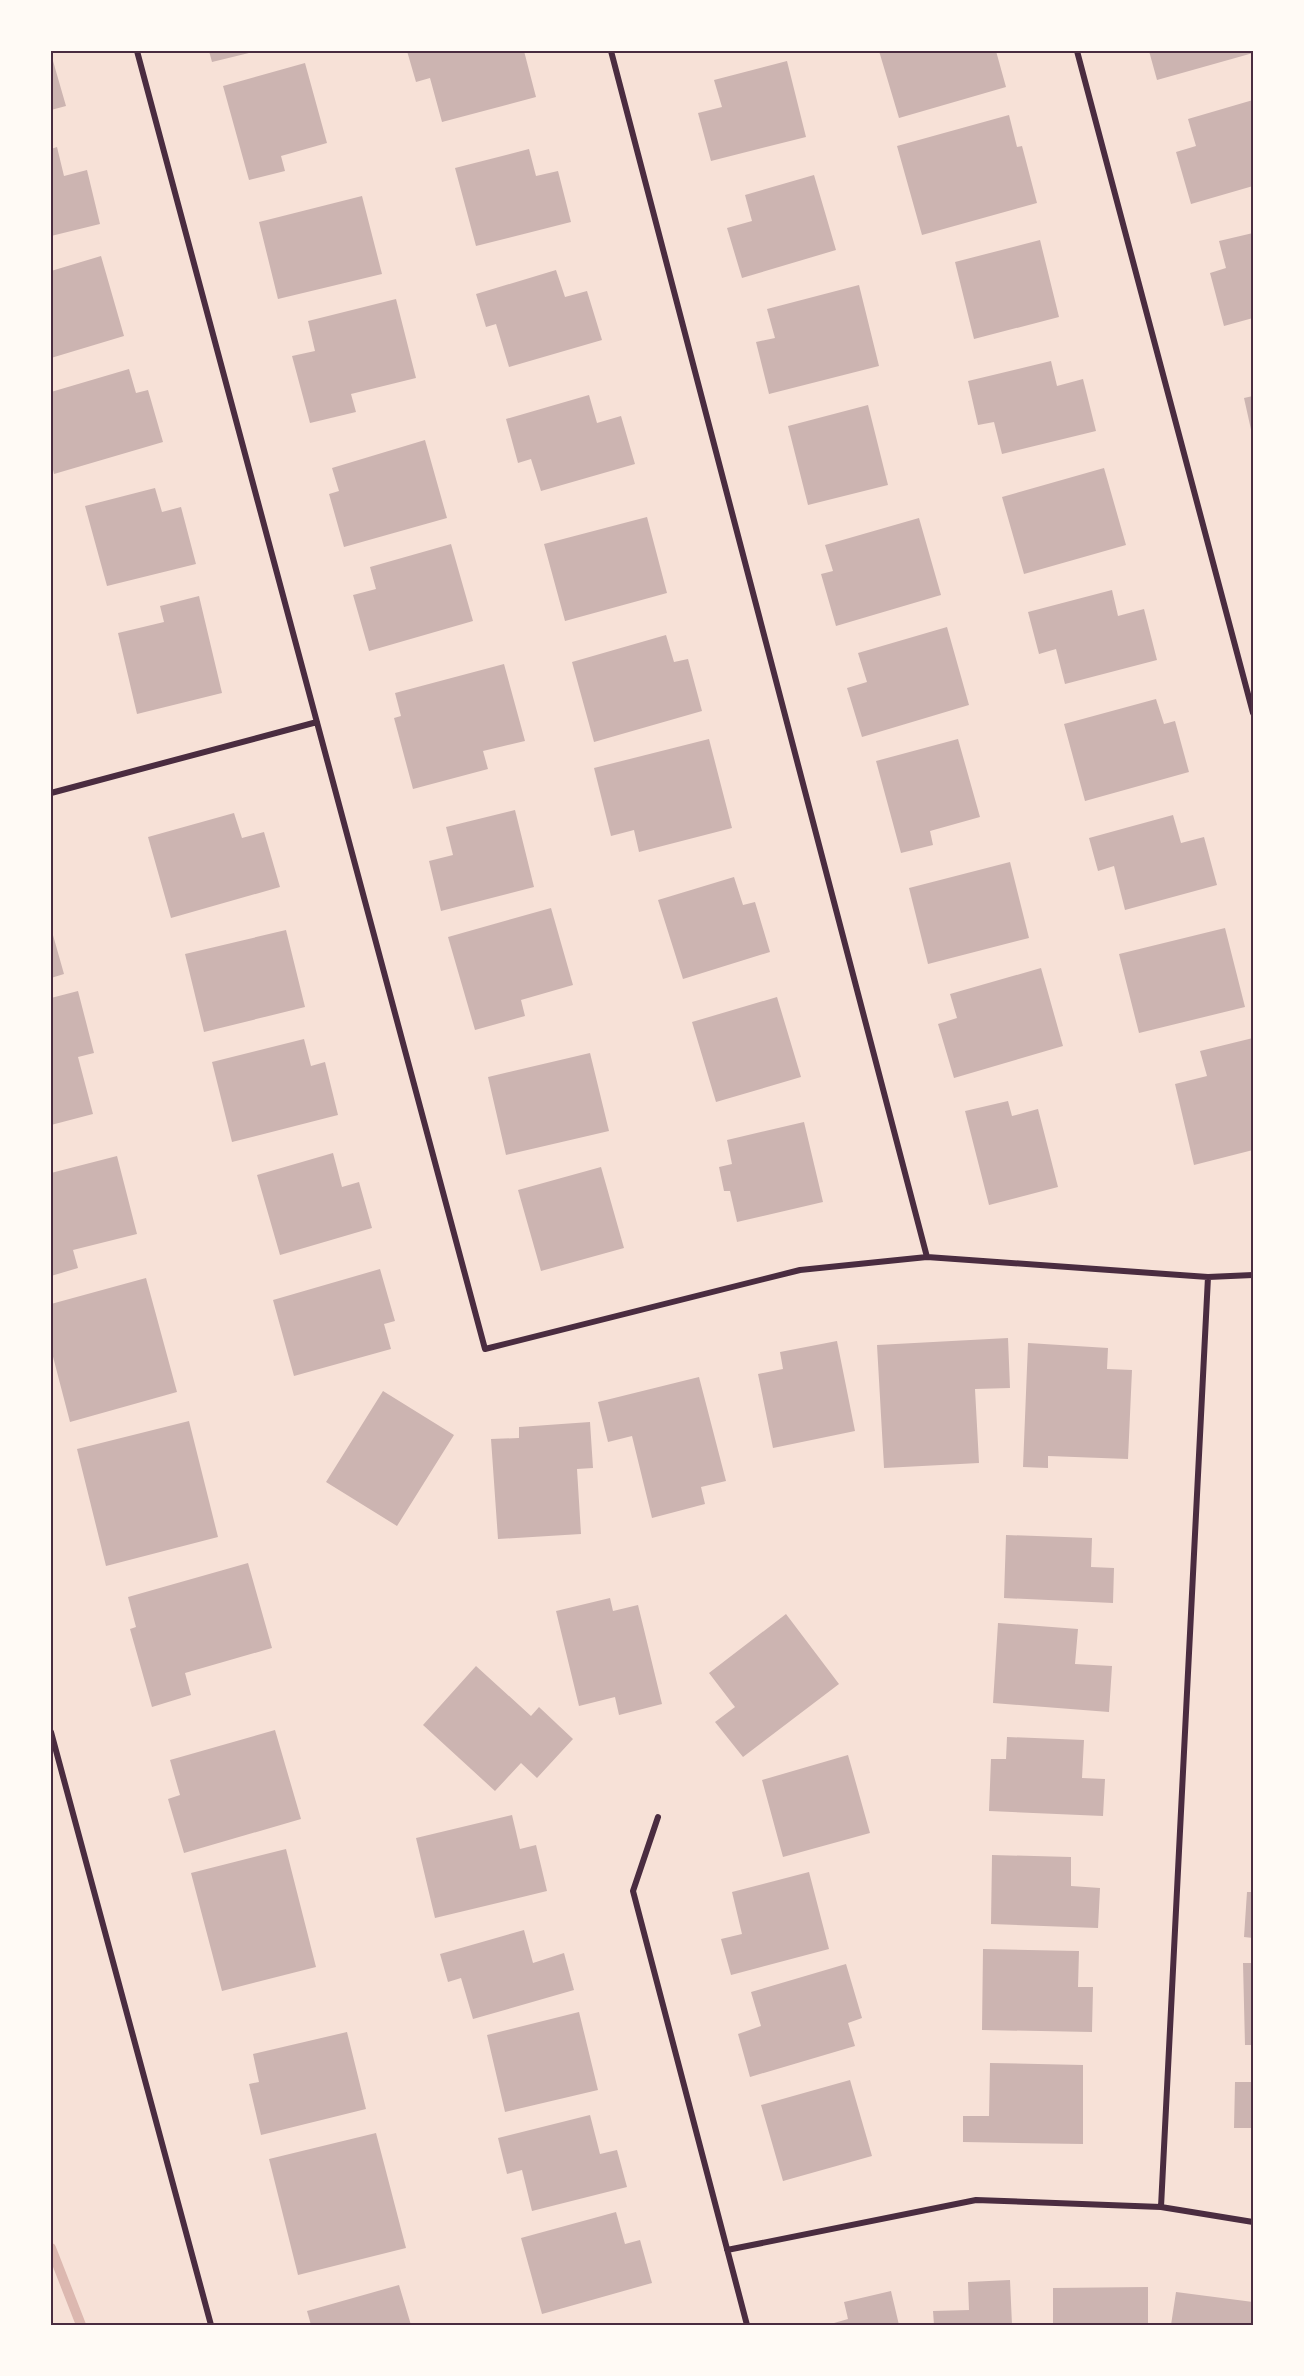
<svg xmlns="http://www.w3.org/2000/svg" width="1304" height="2376" viewBox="0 0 1304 2376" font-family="'Libre Baskerville',serif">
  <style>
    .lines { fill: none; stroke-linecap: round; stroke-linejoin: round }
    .stream { stroke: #dcb8b0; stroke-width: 10 }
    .building { fill: #ccb4b1 }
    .minor { stroke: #4a2c40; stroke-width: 6 }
    .neatline { fill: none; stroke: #4a2c40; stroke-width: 2 }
  </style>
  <rect width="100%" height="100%" fill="#f7e1d7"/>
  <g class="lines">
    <path class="stream" d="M51,2248L81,2325"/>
  </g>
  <path class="building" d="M209,51H253V52L212,62Z
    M407,51H524L536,97L442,122L430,78L416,82Z
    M879,51H996L1006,87L899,118Z
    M1149,51H1253V53L1157,80Z
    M51,54L66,106L51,110Z
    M787,61L806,137L711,161L698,113L722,107L714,80Z
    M305,63L327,143L281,156L285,171L249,180L223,86Z
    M1253,100V186L1191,204L1176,152L1196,146L1188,119Z
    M1009,115L1017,147L1022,146L1037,203L922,235L897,146Z
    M57,147L64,176L87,170L100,224L51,236V149Z
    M529,149L536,176L558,171L571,222L476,246L455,168Z
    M814,175L836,250L742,278L727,228L752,221L745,195Z
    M362,196L382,274L278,299L259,222Z
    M1253,233V318L1224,326L1210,273L1226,268L1219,241Z
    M1040,240L1059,317L974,339L955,262Z
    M101,256L124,336L51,358V271Z
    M556,270L565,297L587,291L602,340L509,367L496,324L486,327L476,294Z
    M859,285L879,366L769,394L756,342L775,338L767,309Z
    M396,299L416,378L351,394L356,412L310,423L292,356L315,351L308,321Z
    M1051,361L1057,386L1083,379L1096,431L1002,454L994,422L978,425L968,381Z
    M129,369L136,393L148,390L163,442L54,474L51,461V392Z
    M589,395L597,423L621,416L635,464L541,491L531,459L518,463L506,419Z
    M1253,396V433L1252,434L1244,398Z
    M868,405L888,485L808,505L788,426Z
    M425,440L447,518L344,547L329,494L339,491L332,468Z
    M1104,468L1126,545L1024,574L1002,497Z
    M155,488L162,512L181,507L196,564L107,586L85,506Z
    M647,517L667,593L565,621L544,544Z
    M919,518L941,595L836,626L821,574L833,571L825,545Z
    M451,544L473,621L369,651L353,595L376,589L370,567Z
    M1112,590L1118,616L1144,609L1157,660L1065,684L1056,649L1039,654L1028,612Z
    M199,596L222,693L137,714L118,633L164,622L160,606Z
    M947,627L969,705L862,737L847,688L867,682L858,653Z
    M666,635L674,662L688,659L702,711L594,742L572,662Z
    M504,664L525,741L483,751L488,769L413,789L394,718L401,716L395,693Z
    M1156,699L1164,724L1175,721L1189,772L1085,801L1064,724Z
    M709,739L732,828L639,852L634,830L611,836L594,768Z
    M958,739L980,817L930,831L933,845L901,853L876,761Z
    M515,810L534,887L441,911L429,861L453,855L446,827Z
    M234,813L242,838L264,832L280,887L171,918L148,837Z
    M1173,815L1181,843L1204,837L1217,885L1125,910L1114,866L1098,871L1089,838Z
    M1010,862L1029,938L928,964L909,888Z
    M734,877L743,905L755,902L770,952L683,979L658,900Z
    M551,908L573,985L521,1000L525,1016L475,1030L448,937Z
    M51,928L64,974L51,978Z
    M1225,928L1245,1007L1139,1033L1119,954Z
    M286,930L305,1007L204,1032L185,954Z
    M1041,968L1063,1046L954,1078L938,1024L957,1018L950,994Z
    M78,991L94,1053L78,1057L93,1114L51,1125V998Z
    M777,997L801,1077L716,1102L692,1022Z
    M1253,1038V1150L1194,1165L1175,1084L1207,1076L1200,1051Z
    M304,1039L311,1066L325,1062L338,1115L232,1142L212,1062Z
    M590,1053L609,1131L506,1155L488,1077Z
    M1008,1101L1012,1116L1038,1109L1058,1187L989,1205L965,1111Z
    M804,1122L823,1202L737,1222L730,1191H724L719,1167L732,1164L727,1140Z
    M333,1153L342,1187L359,1182L372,1228L280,1255L257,1175Z
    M117,1156L137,1234L73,1250L78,1268L51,1276V1173Z
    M601,1167L624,1248L541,1271L518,1190Z
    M380,1269L395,1321L384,1324L391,1349L294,1376L273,1300Z
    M146,1278L177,1392L70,1422L51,1349V1304Z
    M1008,1338L1010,1388L975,1389L979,1463L884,1468L877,1345Z
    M837,1341L855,1431L773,1448L758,1374L783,1369L780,1352Z
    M1028,1343L1108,1348L1107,1369L1132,1370L1128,1459L1048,1456V1468L1023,1467Z
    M699,1377L726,1481L701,1487L705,1504L652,1518L632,1436L608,1442L598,1402Z
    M383,1391L454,1435L397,1526L326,1482Z
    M189,1421L218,1537L106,1566L77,1449Z
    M590,1422L593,1468L577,1469L581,1534L498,1539L491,1439L519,1438V1427Z
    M1006,1535L1092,1538L1091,1567L1114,1568L1113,1603L1004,1598Z
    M248,1563L272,1648L185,1673L191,1695L152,1707L130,1629L136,1627L128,1597Z
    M610,1598L613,1611L638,1605L662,1704L619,1715L615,1697L579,1706L556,1611Z
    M786,1614L839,1684L743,1757L715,1722L735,1707L709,1673Z
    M998,1623L1078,1629L1075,1664L1112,1666L1109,1712L993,1703Z
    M476,1666L531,1716L539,1707L573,1739L537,1778L521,1763L495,1791L423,1725Z
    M275,1730L301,1819L184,1853L168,1799L180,1795L170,1760Z
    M1007,1737L1084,1740L1082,1778L1105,1779L1103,1816L989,1811L991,1759H1006Z
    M848,1755L870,1833L783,1857L762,1780Z
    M1251,1776H1253V1831H1251Z
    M512,1815L520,1849L536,1845L547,1891L435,1918L416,1838Z
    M286,1849L316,1967L222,1991L191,1873Z
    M992,1855L1071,1857V1886L1100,1888L1098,1928L991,1924Z
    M809,1872L829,1949L731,1975L721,1939L742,1934L732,1892Z
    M1247,1892H1253V1938L1244,1937Z
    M524,1930L533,1963L564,1953L574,1990L473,2019L461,1978L448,1982L440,1954Z
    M983,1949L1079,1951L1078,1987H1093L1092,2032L982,2030Z
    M1243,1963H1253V2045H1245Z
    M846,1964L862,2018L848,2023L855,2046L750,2077L738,2034L761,2026L751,1992Z
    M579,2012L598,2090L505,2112L487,2035Z
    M347,2032L366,2109L261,2135L249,2084L259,2082L253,2054Z
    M990,2063L1083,2065V2144L963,2142V2116H989Z
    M850,2080L872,2156L783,2181L761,2105Z
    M1235,2082H1253V2128H1234Z
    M590,2115L600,2154L617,2150L627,2187L532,2211L522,2170L507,2174L498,2138Z
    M376,2133L406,2248L298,2275L269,2159Z
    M616,2212L625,2244L640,2240L652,2283L542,2314L521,2238Z
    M1010,2280L1012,2325H934L933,2311L969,2310L968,2282Z
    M399,2285L411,2325H311L307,2311Z
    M1148,2287V2325H1053V2288Z
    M891,2291L899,2325H827L848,2319L844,2302Z
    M1176,2292L1253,2302V2325H1171Z"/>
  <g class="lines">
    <path class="minor" d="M137,51L485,1349L800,1270L927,1257L1208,1277L1253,1275
      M611,51L927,1257
      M1077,51L1253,713
      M51,793L317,722
      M51,1732L211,2325
      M658,1817L633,1891L747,2325
      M1161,2207L1208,1277
      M727,2250L976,2200L1161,2207L1253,2222"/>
  </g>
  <rect width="1304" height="2376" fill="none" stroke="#fffaf5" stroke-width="105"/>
  <rect x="52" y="52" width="1200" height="2272" class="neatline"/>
</svg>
